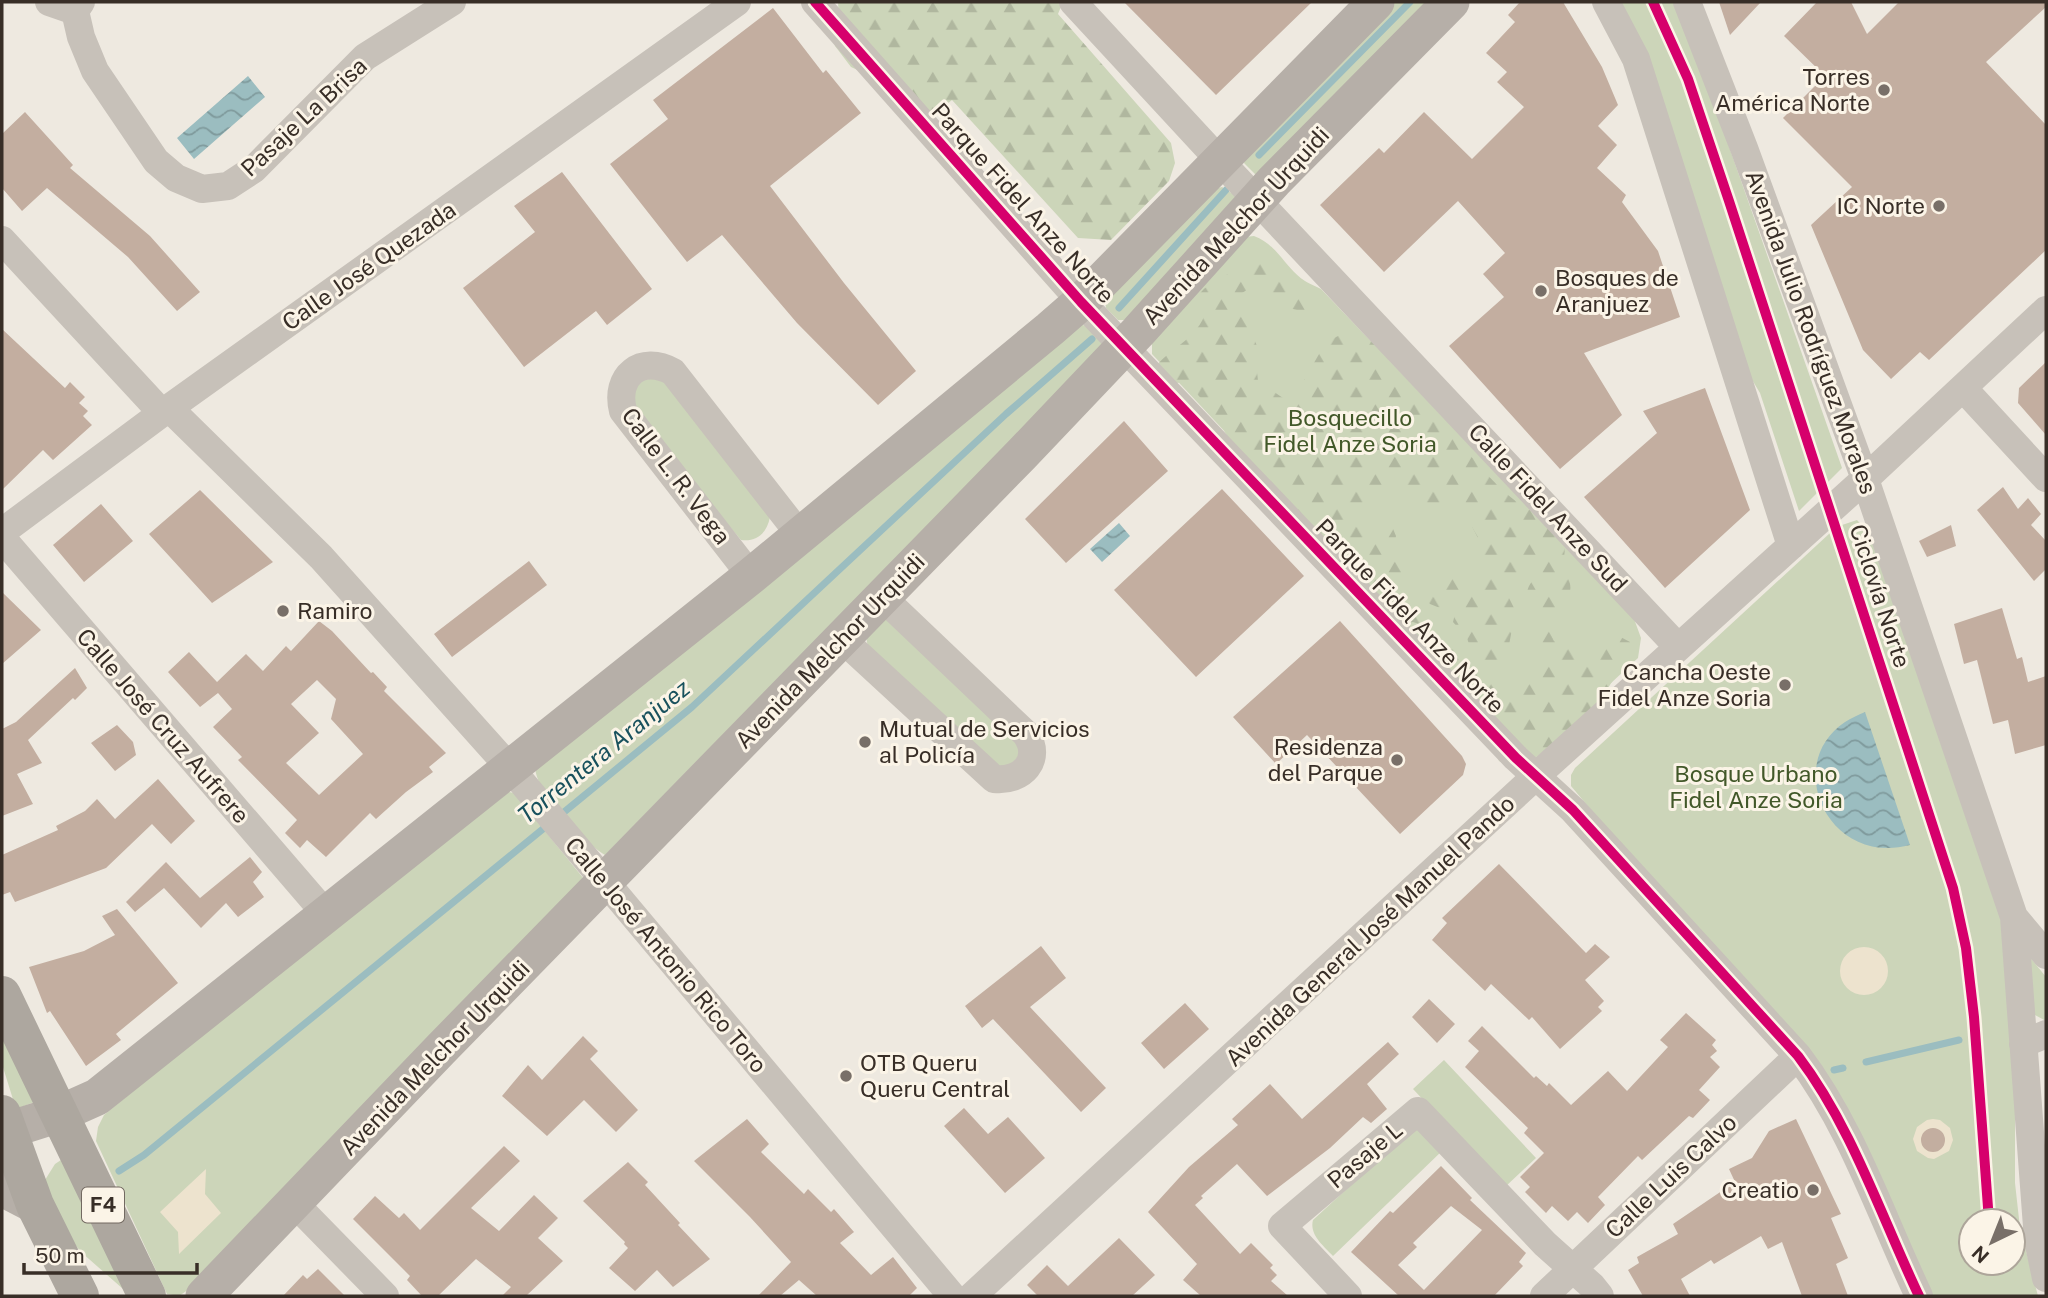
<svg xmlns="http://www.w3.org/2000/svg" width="2048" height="1298" viewBox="0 0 2048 1298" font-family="'Public Sans',sans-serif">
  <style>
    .green { fill: #ccd5b9; fill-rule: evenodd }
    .forest { fill: url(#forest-firs); fill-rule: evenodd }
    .plaza { fill: #ede3ce }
    .water { fill: url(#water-waves) }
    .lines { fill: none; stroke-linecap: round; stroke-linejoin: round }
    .stream { stroke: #9bbdc0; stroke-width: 7 }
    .building { fill: #c3aea0; fill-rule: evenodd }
    .minor { stroke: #c7c1b9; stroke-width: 28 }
    .major { stroke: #b6afa8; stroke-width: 37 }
    .highway { stroke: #ada79f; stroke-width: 38 }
    .cycleway-casing { stroke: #fbf4e7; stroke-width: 15 }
    .cycleway { stroke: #d6006c; stroke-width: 10 }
    .poi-dot { fill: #786f68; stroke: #fbf4e7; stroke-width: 2.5 }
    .labels { text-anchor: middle; stroke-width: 6; stroke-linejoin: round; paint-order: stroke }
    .shield { fill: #fbf4e7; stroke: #726961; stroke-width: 2 }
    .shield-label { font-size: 21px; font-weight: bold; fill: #382e27 }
    .poi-label { font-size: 23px; fill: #382e27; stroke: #fbf4e7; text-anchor: end }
    .street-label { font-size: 23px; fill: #382e27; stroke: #fbf4e7 }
    .park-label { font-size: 23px; fill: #425829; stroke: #fbf4e7 }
    .water-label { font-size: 24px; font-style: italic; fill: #19515d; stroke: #fbf4e7 }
  </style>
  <defs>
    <pattern id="forest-firs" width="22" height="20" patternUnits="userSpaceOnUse" patternTransform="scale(1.75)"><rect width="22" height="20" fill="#ccd5b9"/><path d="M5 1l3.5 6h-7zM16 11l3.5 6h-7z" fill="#b0b79f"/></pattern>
    <pattern id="water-waves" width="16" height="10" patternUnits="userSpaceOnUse" patternTransform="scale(1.75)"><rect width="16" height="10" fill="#9bbdc0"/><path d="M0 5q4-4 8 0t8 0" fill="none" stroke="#7f9a9c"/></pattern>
  </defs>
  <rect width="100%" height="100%" fill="#eee9e0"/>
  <path class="green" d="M1395,2H1431L1257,176L1244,163L1247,151Z
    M1620,2H1673L1707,84L1841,465L1842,468L1799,511L1760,393L1745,368Z
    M1222,187L1236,196L1132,320H1118L1106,308L1105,298L1214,189Z
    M1254,236C1278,245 1285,268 1305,281C1309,284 1316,286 1321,289L1633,616L1641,638L1638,658L1542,747L1519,745L1152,354V336L1245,237Z
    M1079,323L1099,333L1103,347L605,855C583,841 535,793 535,766Z
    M660,377L770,517C767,533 757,542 741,540L635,414L631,392L639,381Z
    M1857,520L1868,532L1877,550L2000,909L2015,1104V1183L2020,1228L2038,1296H1932L1856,1126L1571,786V775L1575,768L1830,533L1839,526ZM1971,1221H2013V1263H1971Z
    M882,620H887L1025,750L1002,773L868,648L866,636Z
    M509,792L514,793L584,879L198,1283L179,1296L167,1294L96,1141L98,1127L104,1115L335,925Z
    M2025,951L2046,977V1021L2035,1015Z
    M2,1027L37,1101L16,1109L2,1064Z
    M1444,1060L1536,1158L1505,1187L1413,1089Z
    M1414,1127L1443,1150L1333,1256C1324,1246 1309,1235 1313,1220Z
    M64,1158L131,1296L81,1252L60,1226L45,1180L55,1164Z"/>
  <path class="forest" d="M838,2H1061L1062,4L1058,14L1171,143L1175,163L1169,181L1111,240L1078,238L952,100L938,111L923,116L877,79L851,67L835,46L831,29L839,18Z
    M1267,260L1281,263L1288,274L1315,297L1314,308L1305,312L1277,305L1268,288L1256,284L1239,295L1240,313L1251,330L1258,349L1256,362L1258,381L1286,400L1296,394L1326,342L1338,336L1380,342L1390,353L1386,371C1398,389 1408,388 1422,401C1456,433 1481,475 1518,503C1532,514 1558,518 1564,538C1567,546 1563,556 1564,565C1566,573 1572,583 1570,591C1568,605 1554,613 1547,625L1554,641L1573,644L1592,654L1611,632L1630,642V653L1593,712L1530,762L1510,767L1499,761L1478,708L1454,661L1432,653L1419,639V624L1413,622L1404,623L1365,575L1348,573C1342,564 1346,559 1343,549C1341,542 1332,536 1326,532L1310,537L1238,456L1216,416L1187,382L1166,384L1155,367C1175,344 1201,338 1208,304L1199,295C1209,279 1248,265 1267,260ZM1394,487C1412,506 1435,510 1460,505C1472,528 1496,559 1478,584L1444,571L1424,585L1420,595L1430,604L1455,614L1453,622L1467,638L1469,644C1447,656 1432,630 1419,615C1414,610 1408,605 1402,600V573L1409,557L1393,551L1396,536L1391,524L1380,529L1364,525C1364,498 1369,495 1394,487ZM1533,567L1539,573C1518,595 1529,599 1542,620C1535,639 1530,651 1544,668L1541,675C1528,682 1508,685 1494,678V668L1509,645L1513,624L1514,608L1506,592L1521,573Z"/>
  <path class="plaza" d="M1840 971a24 24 0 1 1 48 0a24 24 0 1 1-48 0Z
    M1933,1119L1940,1120L1950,1128L1953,1140L1949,1151L1934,1159L1928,1158L1917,1151L1913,1139L1917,1127L1927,1120Z
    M206,1169L205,1194L221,1213L179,1254L178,1232L160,1212Z"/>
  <path class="water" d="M248,76L265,97L194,159L177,138Z
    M1119,523L1130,536L1102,562L1090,549Z
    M1865,712L1910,845C1828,867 1782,764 1845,722C1851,718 1858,715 1865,712Z"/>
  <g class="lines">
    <path class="stream" d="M1259,155L1410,2
      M1119,308L1226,190
      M558,817L692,707L1006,414L1092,339
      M1866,1062L1959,1040
      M1834,1070L1843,1068
      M119,1171L144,1155L549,824"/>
  </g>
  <path class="building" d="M1124,2H1312L1216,95Z
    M1520,2H1563L1602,67L1618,105L1598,126L1617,145L1597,168L1626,195L1622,202L1658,251L1680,317L1584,353L1622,415L1560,469L1449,346L1504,297L1483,274L1505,253L1458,201L1384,272L1320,205L1379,148L1384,153L1424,112L1472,159L1524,107L1497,82L1507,72L1486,53L1515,22L1508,15Z
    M1719,2H1761L1730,35Z
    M1817,2H1851L1867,34L1899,2H2046V7L1986,62L2046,125V250L1929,360L1920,352L1891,379L1863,350L1811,225L1852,187L1783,118L1825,76L1784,36Z
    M773,8L823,73L826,70L861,113L770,186L844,283L916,371L878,405L797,323L722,235L687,262L610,164L668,119L653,100Z
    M25,112L73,165L70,168L150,236L200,292L177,311L128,257L47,188L22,211L2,188V134Z
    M562,172L652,289L607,325L596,311L524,367L463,288L535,232L514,206Z
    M2,329L65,388L70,382L85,397L79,403L88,411L83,416L92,425L53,460L43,450L2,490Z
    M2046,362V435L2018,403L2019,388Z
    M1705,388L1750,510L1665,588L1584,497L1657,433L1643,411Z
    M1124,421L1168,471L1066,563L1025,519Z
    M2003,487L2018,509L2028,498L2041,514L2031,525L2046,541V569L2034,581L1977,510Z
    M1222,489L1304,576L1196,677L1114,590Z
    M200,490L273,562L212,603L149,534Z
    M101,504L133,541L84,582L53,545Z
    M1951,525L1956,546L1927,557L1919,541Z
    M529,561L547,585L452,657L434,634Z
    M2,592L41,630L2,664Z
    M2002,608L2017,659L2022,657L2028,682L2046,676V745L2015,754L2008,720L1993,724L1977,660L1964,664L1954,624Z
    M319,621L332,631L371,673L373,672L387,687L384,691L446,753L429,767L433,772L406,792L376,819L370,813L326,857L307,840L300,848L285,833L297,820L238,760L242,757L213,727L232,709L218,693L200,707L168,672L189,652L217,682L246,654L263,671L286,646L291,651ZM317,680L336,699L331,719L363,754L319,795L286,763L319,733L291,704Z
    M1340,621L1462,756L1466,764L1463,775L1400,834L1307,735L1276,764L1233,717Z
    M75,668L87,688L75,700L73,698L28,740L42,763L17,774L33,804L2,816V729L16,722Z
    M117,725L133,742L136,755L115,771L91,743Z
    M158,779L195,821L171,844L152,824L106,868L15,902L10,892L2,895V855L58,830L56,826L85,811L97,799L115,819Z
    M250,857L262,872L253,882L264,897L238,917L226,903L201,928L164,888L135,912L126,902L166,862L200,898Z
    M1499,864L1586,953L1595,944L1610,957L1585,980L1604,1001L1598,1007L1602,1011L1560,1049L1532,1017L1529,1020L1491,984L1485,991L1432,940L1447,923L1442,918Z
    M117,909L178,983L116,1034L121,1040L86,1066L50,1011L47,1013L29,967L84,951L115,935L102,916Z
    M1041,946L1066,978L1030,1007L1106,1088L1081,1112L993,1019L982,1028L965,1006Z
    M1429,999L1455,1024L1437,1043L1412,1017Z
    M1185,1003L1209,1029L1164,1069L1141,1043Z
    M1686,1013L1716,1040L1712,1045L1717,1051L1710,1057L1720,1067L1699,1090L1710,1100L1693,1118L1689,1116L1642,1160L1638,1156L1598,1197L1605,1205L1588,1223L1577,1212L1568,1221L1552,1206L1546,1213L1525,1192L1530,1187L1520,1177L1544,1153L1524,1133L1528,1128L1465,1067L1479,1051L1468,1041L1482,1026L1534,1078L1536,1076L1547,1086L1549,1083L1571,1105L1608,1071L1627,1091L1668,1047L1660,1040Z
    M583,1036L598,1051L590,1059L638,1110L616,1132L584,1100L547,1136L502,1096L528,1065L542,1080Z
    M1388,1042L1399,1054L1367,1084L1387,1109L1371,1123L1363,1117L1330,1148L1267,1196L1237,1164L1201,1196L1203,1198L1195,1205L1240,1254L1251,1243L1273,1265L1270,1268L1277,1275L1271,1281L1288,1296H1201L1183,1280L1197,1264L1148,1212L1189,1167L1238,1125L1232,1119L1270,1084L1302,1119Z
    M964,1108L988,1134L1008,1117L1045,1158L1005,1193L944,1126Z
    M747,1119L769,1144L761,1152L804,1194L808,1189L831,1212L834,1209L854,1232L840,1243L871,1275L893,1257L917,1288L909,1296H817L799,1280L780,1296H758L791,1262L750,1217L694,1161Z
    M1796,1119L1841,1214L1831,1218L1848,1258L1836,1264L1848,1296H1802L1782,1242L1768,1249L1761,1236L1714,1264L1711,1260L1681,1279L1690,1296H1643L1628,1270L1639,1263L1637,1257L1678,1234L1673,1224L1735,1182L1729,1169L1752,1158L1769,1131Z
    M1921 1140a12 12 0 1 1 24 0a12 12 0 1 1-24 0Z
    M504,1146L520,1161L471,1208L499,1231L534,1195L558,1218L538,1238L563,1261L526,1296H502L511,1287L476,1259L438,1296H422L407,1280L410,1276L353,1219L375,1196L399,1218L404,1213L420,1230Z
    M628,1162L648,1182L645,1185L680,1223L678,1225L710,1259L673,1287L657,1270L635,1291L609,1268L628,1248L624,1244L625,1242L583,1201Z
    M1441,1166L1472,1198L1470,1200L1526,1253L1519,1262L1523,1266L1494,1296H1399L1351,1252L1390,1211L1393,1213ZM1451,1206L1482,1230L1424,1290L1398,1265L1417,1247L1413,1243Z
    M1119,1238L1155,1275L1132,1296H1038L1027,1285L1047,1265L1068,1286Z
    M318,1269L345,1296H283L303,1275L307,1279Z"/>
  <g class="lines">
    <path class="minor" d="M49,2L75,11
      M81,2L75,11L81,37L95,71L156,161L176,178L202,189L228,186L254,169L365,57L452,2
      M815,2L1081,302L1516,758L1573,810L1798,1056C1852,1127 1881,1216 1919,1296
      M1073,2L1220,161L1678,647
      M1606,2L1636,59L1791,546
      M1687,2L1744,148L1865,479L2014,917L2038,1240L2046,1278
      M2,240L162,413
      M1963,388L2046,478
      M169,408L321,557L510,768L952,1296
      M2,532L162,413L737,2
      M2,538L325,913
      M751,576L623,411C614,376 641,354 673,372L800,535
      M842,639L994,779C1022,782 1043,760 1026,734L882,597
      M2014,917L2046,955
      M2023,1044L2046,1034
      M295,1204L385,1296
      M972,1296L1536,776L1865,479L2046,310
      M1348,1296L1282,1226L1418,1111L1545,1244L1592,1286L1600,1296
      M1544,1296L1798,1056"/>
    <path class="major" d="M2,1132L59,1114L97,1097L751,576L1050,329L1081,302L1376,2
      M2,1188L35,1205
      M204,1296L440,1050L1021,455L1138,332L1274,181L1451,2"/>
    <path class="highway" d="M2,995L147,1296
      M2,1114L35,1205L80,1296"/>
    <defs>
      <path id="cycleway" d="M815,2L1081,302L1516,758L1573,810L1798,1056C1852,1127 1881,1216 1919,1296
        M1653,2L1688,79L1729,201L1953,888L1966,948L1974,1017L1989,1221"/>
    </defs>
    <use href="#cycleway" class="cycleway-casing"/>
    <use href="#cycleway" class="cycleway"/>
  </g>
  <g class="poi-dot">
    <circle cx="1884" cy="90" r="7"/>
    <circle cx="1939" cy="206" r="7"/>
    <circle cx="1541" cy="291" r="7"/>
    <circle cx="283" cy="611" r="7"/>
    <circle cx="1785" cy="685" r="7"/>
    <circle cx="865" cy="742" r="7"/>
    <circle cx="1397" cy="760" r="7"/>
    <circle cx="846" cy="1076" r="7"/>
    <circle cx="1813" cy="1190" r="7"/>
  </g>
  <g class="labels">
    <rect class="shield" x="82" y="1187.5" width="42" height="35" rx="5"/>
    <g class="shield-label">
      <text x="103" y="1212">F4</text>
    </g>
    <g class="poi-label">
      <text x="1870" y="85">Torres<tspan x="1870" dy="26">América Norte</tspan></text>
      <text x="1925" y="214">IC Norte</text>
      <text x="1555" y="286" text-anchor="start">Bosques de<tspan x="1555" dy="26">Aranjuez</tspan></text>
      <text x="297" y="619" text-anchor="start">Ramiro</text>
      <text x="1771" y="680">Cancha Oeste<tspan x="1771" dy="26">Fidel Anze Soria</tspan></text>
      <text x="879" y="737" text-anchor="start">Mutual de Servicios<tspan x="879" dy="26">al Policía</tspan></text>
      <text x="1383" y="755">Residenza<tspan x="1383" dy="26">del Parque</tspan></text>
      <text x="860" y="1071" text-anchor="start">OTB Queru<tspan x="860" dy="26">Queru Central</tspan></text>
      <text x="1799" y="1198">Creatio</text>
    </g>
    <g class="street-label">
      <text transform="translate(304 117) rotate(-43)" y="8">Pasaje La Brisa</text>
      <text transform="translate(1023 203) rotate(48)" y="8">Parque Fidel Anze Norte</text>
      <text transform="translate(1236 226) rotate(-47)" y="8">Avenida Melchor Urquidi</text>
      <text transform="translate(369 266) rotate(-35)" y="8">Calle José Quezada</text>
      <text transform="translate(1811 332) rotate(70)" y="8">Avenida Julio Rodríguez Morales</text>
      <text transform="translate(676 476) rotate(53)" y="8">Calle L. R. Vega</text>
      <text transform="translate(1548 508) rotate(47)" y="8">Calle Fidel Anze Sud</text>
      <text transform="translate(1880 596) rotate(72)" y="8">Ciclovía Norte</text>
      <text transform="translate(1410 616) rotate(46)" y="8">Parque Fidel Anze Norte</text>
      <text transform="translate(830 651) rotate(-46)" y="8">Avenida Melchor Urquidi</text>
      <text transform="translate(163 726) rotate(49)" y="8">Calle José Cruz Aufrere</text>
      <text transform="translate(1370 931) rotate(-43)" y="8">Avenida General José Manuel Pando</text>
      <text transform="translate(666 955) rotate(50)" y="8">Calle José Antonio Rico Toro</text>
      <text transform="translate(435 1058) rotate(-46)" y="8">Avenida Melchor Urquidi</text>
      <text transform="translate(1365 1155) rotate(-40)" y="8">Pasaje L</text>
      <text transform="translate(1671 1176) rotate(-43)" y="8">Calle Luis Calvo</text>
    </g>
    <g class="park-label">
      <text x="1350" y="426">Bosquecillo<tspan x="1350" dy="26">Fidel Anze Soria</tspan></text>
      <text x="1756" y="782">Bosque Urbano<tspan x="1756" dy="26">Fidel Anze Soria</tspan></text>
    </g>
    <g class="water-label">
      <text transform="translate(604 752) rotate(-39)" y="8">Torrentera Aranjuez</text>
    </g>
  </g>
  <rect width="2048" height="1298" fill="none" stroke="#382e27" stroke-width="7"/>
  <g transform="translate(1992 1242) rotate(223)"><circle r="33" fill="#fbf4e7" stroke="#ada59a" stroke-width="2"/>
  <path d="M0-5L12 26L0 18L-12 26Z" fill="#786f68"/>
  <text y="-10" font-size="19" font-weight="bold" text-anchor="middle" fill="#382e27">N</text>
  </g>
  <path d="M24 1263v10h173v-10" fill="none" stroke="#382e27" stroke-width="3.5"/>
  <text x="35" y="1263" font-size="21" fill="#382e27" stroke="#fbf4e7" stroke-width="5" paint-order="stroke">50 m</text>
</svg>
